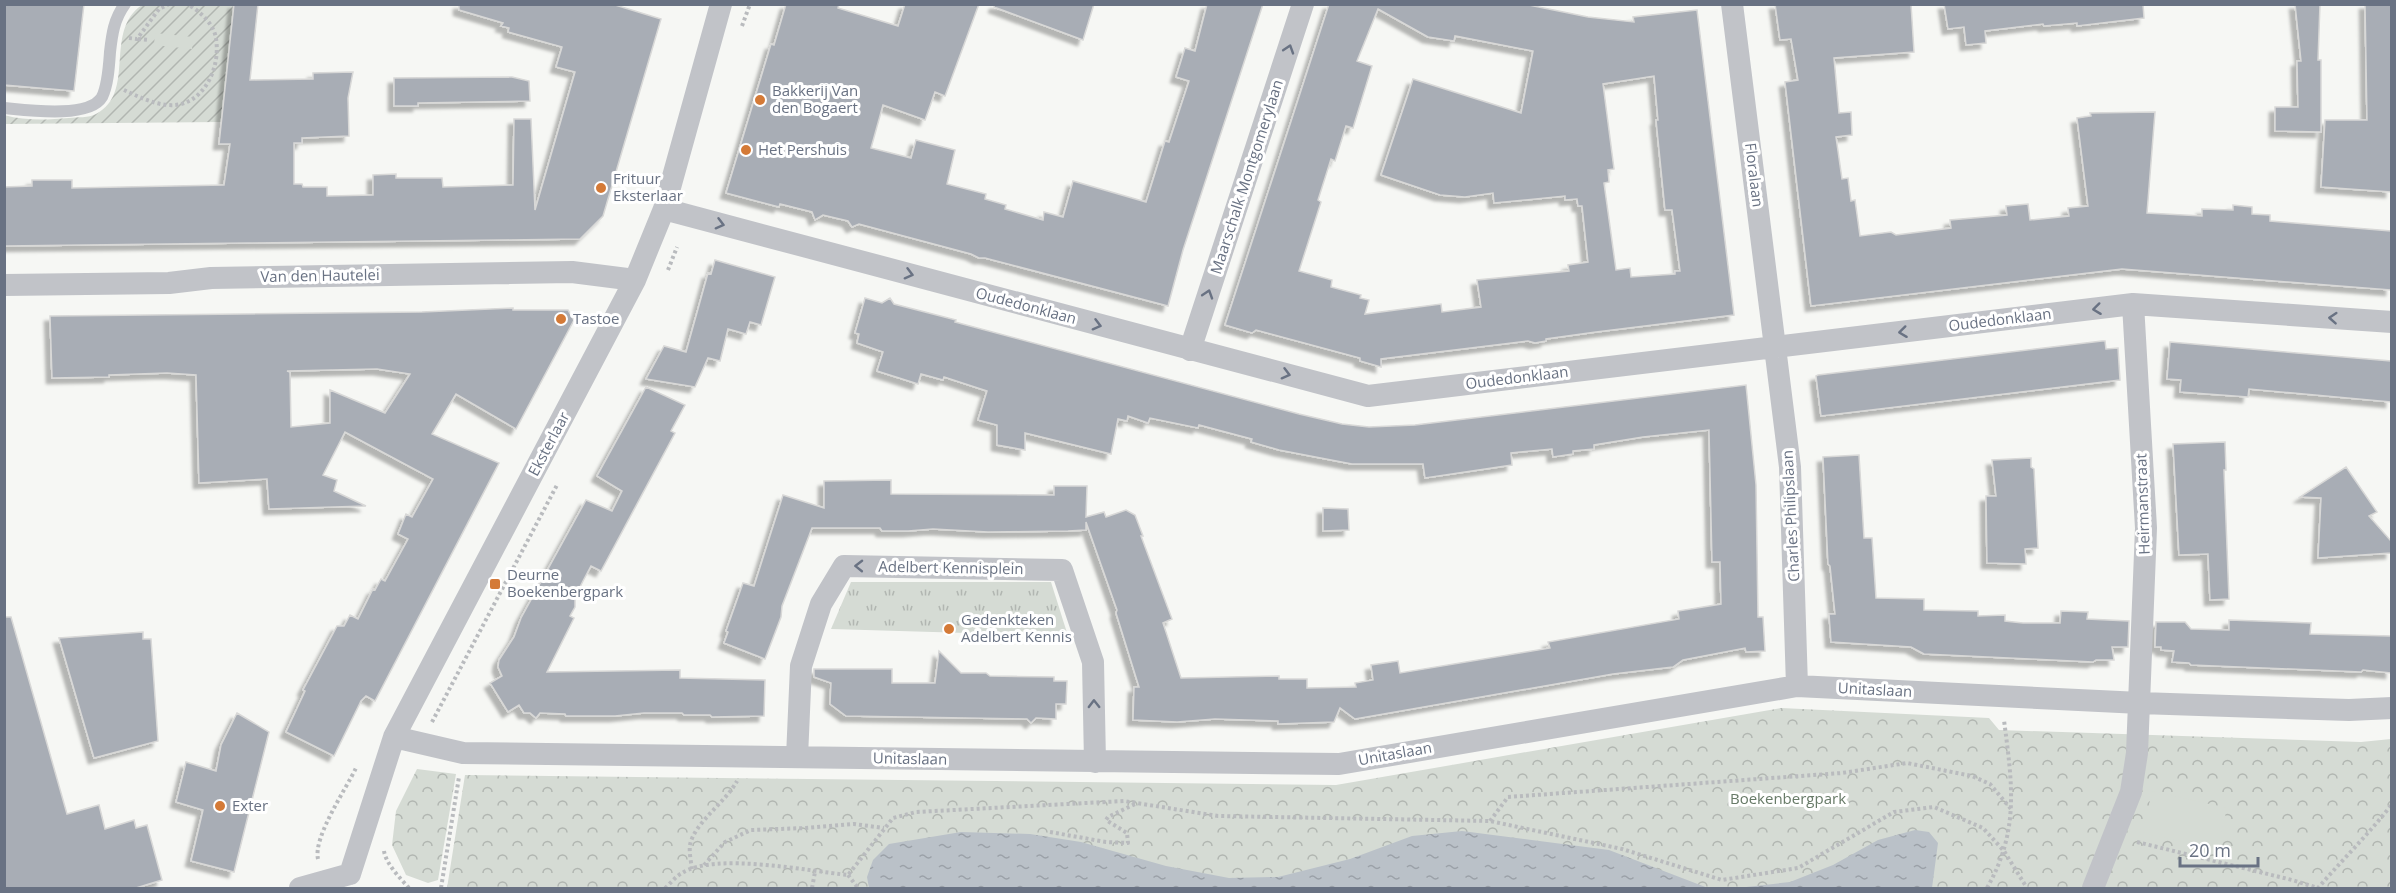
<svg xmlns="http://www.w3.org/2000/svg" width="2396" height="893" viewBox="0 0 2396 893" font-family="'Open Sans',sans-serif">
  <style>
    .grass { fill: url(#grass-tufts) }
    .park { fill: url(#park-crowns) }
    .garden { fill: url(#garden-furrows) }
    .pitch { fill: #d5dbd4 }
    .water { fill: url(#water-ripples) }
    .building { fill: #a8adb5; stroke: #d8d8d7; stroke-width: 1.5; fill-rule: evenodd; filter: url(#shadow) }
    .lines { fill: none; stroke-linecap: round; stroke-linejoin: round }
    .path { stroke: #b9bbbe; stroke-width: 4; stroke-dasharray: 3 3; stroke-linecap: butt }
    .lane { stroke: #c1c3c8; stroke-width: 12 }
    .street { stroke: #c1c3c8; stroke-width: 22 }
    .oneway { stroke: #697283 }
    .poi-dot { fill: #d47a37; stroke: #fff; stroke-width: 2 }
    .labels { text-anchor: middle; stroke-width: 6; stroke-linejoin: round; paint-order: stroke }
    .poi-label { font-size: 15px; fill: #697283; stroke: #fff; text-anchor: start }
    .street-label { font-size: 15px; fill: #697283; stroke: #fff }
    .park-label { font-size: 15px; fill: #677a67; stroke: #fff }
  </style>
  <defs>
    <pattern id="grass-tufts" width="24" height="20" patternUnits="userSpaceOnUse" patternTransform="scale(1.5)"><rect width="24" height="20" fill="#d5dbd4"/><path d="M3 7l-1-3M5 7V3M7 7l1-3M15 17l-1-3M17 17v-4M19 17l1-3" fill="none" stroke="#b1b6b1"/></pattern>
    <pattern id="park-crowns" width="20" height="18" patternUnits="userSpaceOnUse" patternTransform="scale(1.5)"><rect width="20" height="18" fill="#d5dbd4"/><path d="M2 6a3 3 0 1 1 6 0M12 15a3 3 0 1 1 6 0" fill="none" stroke="#b1b6b1"/></pattern>
    <pattern id="garden-furrows" width="10" height="10" patternUnits="userSpaceOnUse" patternTransform="scale(1.5)"><rect width="10" height="10" fill="#d5dbd4"/><path d="M-1 1l2-2M0 10L10 0M9 11l2-2" fill="none" stroke="#b1b6b1"/></pattern>
    <pattern id="water-ripples" width="26" height="14" patternUnits="userSpaceOnUse" patternTransform="scale(1.5)"><rect width="26" height="14" fill="#bac1c8"/><path d="M2 4q2-2 4 0t4 0M15 11q2-2 4 0t4 0" fill="none" stroke="#9ba1a8"/></pattern>
    <filter id="shadow"><feDropShadow dx="-5.5" dy="5.5" stdDeviation="1.5" flood-color="#0004"/></filter>
  </defs>
  <rect width="100%" height="100%" fill="#f6f7f4"/>
  <path class="grass" d="M851,582H1051L1068,636L831,629Z"/>
  <path class="park" d="M1781,708L1989,718L1999,730L2361,742L2391,739V888H447L465,775L1336,785Z
    M417,769L456,774L438,880L428,883L406,875L392,845L396,811Z"/>
  <path class="garden" d="M142,5H234L221,122L5,124L4,115C26,121 47,120 69,118C77,117 89,118 96,114C137,93 103,31 142,5Z"/>
  <path class="pitch" d="M155,33L193,37L192,49L154,45Z
    M2152,791L2227,808L2217,850L2143,833Z"/>
  <path class="water" d="M1915,830L1929,832L1938,843L1932,888H1737L1790,882L1833,865L1878,840Z
    M1462,831L1609,850L1708,888H869L867,877L873,860L889,844L961,832L1030,834L1081,842L1166,866L1229,878L1278,877L1350,859L1412,836Z"/>
  <path class="building" d="M4,4H84L74,91L4,85Z
    M234,4H258L250,80L313,79V73L353,72L348,98L349,136L302,138V143H294V184H302L303,187H327V196L373,195V175L396,174V178H442L443,187L513,185L514,119H531L535,210L575,72L556,67L562,47L508,32L509,28L501,26L503,23L459,10V4H612L661,19L603,216L580,239L4,246V187L32,186V180H72V188L224,185L230,144H219Z
    M786,4H839L838,8L898,26L905,4H979L945,96L935,92L925,120L883,105L871,148L911,158L916,140L955,150L947,184L986,194L985,199L1006,205L1005,209L1043,220L1044,212L1063,217L1073,181L1146,202L1165,141L1169,142L1189,81L1176,77L1185,48L1195,51L1207,4H1263L1183,250L1168,306L985,258H979L971,254L859,224L852,227L848,221L823,215L815,220L812,212L780,204L779,207L726,193L771,44L774,45Z
    M995,4H1094L1083,40L994,7Z
    M1329,4H1524L1588,17L1634,22L1633,17L1697,10L1734,315L1596,332L1546,339V341L1535,343L1528,341L1381,359V367L1360,361V358L1256,330L1252,333L1225,325ZM1378,9L1428,37L1454,41L1455,36L1533,51L1521,113L1413,79L1381,175L1440,195L1465,197L1493,193L1494,203L1565,196V200L1577,199L1578,206H1582L1588,262L1568,265L1569,271L1477,280L1481,307L1442,312L1441,304L1365,314L1369,300L1360,298L1361,295L1331,287L1332,280L1299,271L1321,202L1318,200L1331,159L1335,161L1346,126L1353,128L1372,66L1357,61ZM1654,76L1658,120H1656L1665,210H1672L1680,271H1675V274L1631,277L1630,268L1616,270L1604,183L1609,182L1608,170L1614,169L1603,84Z
    M1775,4H1911L1914,52L1834,58L1839,113L1851,112L1852,135L1836,137L1842,179L1848,178L1851,201L1855,200L1860,236L1891,232L1896,235L1951,228L1950,220L2007,215L2006,206L2028,204L2030,220L2069,216L2068,208L2088,206L2077,118L2091,116L2090,113L2155,112L2147,213L2202,216V209L2233,210V205L2252,207V214L2270,215V221L2391,231V290L2122,269L1811,306L1785,82L1798,80L1791,39L1780,40Z
    M1944,4H2143L2144,18L2077,26V23L2044,26L2043,24L1985,31L1986,43L1966,45L1964,27L1948,29Z
    M2295,4H2320L2318,60H2321V132L2275,131V107H2298L2297,61H2301Z
    M2365,4H2391V192L2321,187L2325,120H2367Z
    M512,77L529,81L530,101L418,103V106H394V78Z
    M715,260L775,277L761,325L750,322L746,334L728,329L720,361L708,358L695,387L646,379L664,346L686,352L708,273L711,274Z
    M865,298L882,303L890,298L894,304L956,320L955,322L1299,414L1342,424L1369,427L1415,425L1746,385L1756,485L1758,617H1763L1765,651L1746,652L1745,648L1683,660L1673,667L1613,674L1355,719L1340,708L1334,722L1278,724V721L1215,719L1177,722L1133,720L1134,687H1139L1116,613L1117,610L1086,522V530L1068,531L988,532L933,529L908,531H882L880,528H812L782,606L781,617L765,659L724,643L728,632L726,631L743,583L754,586L783,495L824,508V481L891,480V494L1054,495V486H1087L1086,517L1104,512L1106,517L1126,510L1135,515L1143,536H1141L1172,619L1163,623L1181,678L1279,676V679H1307V688L1356,687L1355,683L1373,680L1371,665L1398,661L1400,673L1550,648L1548,642L1679,619L1678,611L1721,604L1720,562H1712L1709,430L1643,437L1594,445V449L1573,451V454L1553,457L1552,449L1511,453L1512,465L1425,478L1423,464H1352L1279,450L1251,442L1252,439L1199,425L1198,428L1150,418L1148,423L1128,416L1127,421L1118,419L1111,454L1025,433V450L997,445V425L978,420L987,391L944,377L943,380L921,374L918,384L877,371L883,352L857,343L859,334L855,333Z
    M513,308V310H568L574,320L516,429L456,394L432,434L499,463L375,701L366,696L361,701L334,756L286,732L305,691L303,690L337,626H344L350,615L358,619L373,589L375,590L381,579L385,581L408,539L398,534L406,514L412,517L433,479L345,432L323,475L337,480L334,491L366,506L269,509L267,479L199,483L196,375L167,373L109,375V377L52,378L50,316L422,312ZM377,369L410,374L385,413L330,390V423L291,427L290,372L287,371Z
    M2102,341H2105L2106,349L2118,348L2120,380L1821,416L1816,376L1818,375Z
    M2170,342L2391,361V402L2249,389L2248,397L2180,392L2181,380L2167,379Z
    M646,387L685,405L671,431L675,433L601,571L591,566L583,581L575,597V607L570,616L574,618L547,672L680,670V678L765,680L764,716L712,717L710,715H684L682,713H644L615,716H566L565,714L540,713L536,718L530,713H524L519,705L508,712L490,683L502,676L498,667L499,660L514,637L521,618L586,500L612,511L622,491L597,476Z
    M2225,442L2226,470H2224L2229,599L2210,600L2208,554L2179,555L2173,444Z
    M1859,455L1864,538H1872L1876,598L1924,599V610L1978,611V616L2005,615V621L2023,623H2060L2061,611L2088,612L2087,619L2129,621L2128,647H2112L2114,660H2096L2093,662L1924,654L1911,647L1831,642L1829,614H1835L1830,566L1828,564L1823,457Z
    M2031,458V467L2034,469L2038,548L2025,549L2026,564L1987,563L1986,496H1996L1992,460Z
    M2346,467L2377,512L2369,516L2391,541V553L2318,558L2321,498L2300,497Z
    M1323,508L1348,509L1349,530L1323,531Z
    M4,617H11L67,814L99,805L105,829L134,820L136,828L147,825L162,880L136,888H4Z
    M2229,620L2311,623L2310,634L2391,636V673L2363,670L2361,672L2191,665L2189,663L2172,662L2174,651L2161,650V647H2155L2156,622H2185L2191,629L2229,630Z
    M143,632V639H151L158,741L94,758L59,638Z
    M939,651L961,673H986L990,676L1054,677V681H1067L1066,704H1056V719L1036,718L1031,723L1027,719L846,716L830,704L831,683L814,677V669H892V683H935Z
    M237,713L269,732L234,872L191,861L203,810L176,802L186,762L216,771L221,745Z"/>
  <g class="lines">
    <path class="path" d="M742,26L750,4
      M129,38L137,39L159,9L169,4
      M138,39L149,40
      M124,90C137,96 153,104 168,105C204,108 223,65 215,34C211,21 198,10 187,4
      M668,270L677,247
      M432,722L557,485
      M1490,821L1508,797L1842,773L1907,763L1972,776L1990,784L2011,809
      M1050,832L1106,842L1128,843L1127,833L1106,820L1108,817L1135,804
      M2137,842L2292,880L2318,888C2342,860 2369,834 2392,804
      M384,851C386,864 400,878 409,888
      M318,859C313,837 346,789 356,768
      M704,865L725,842L751,830L806,828L854,824L884,828
      M692,869C691,862 689,852 690,845C694,823 726,802 737,781
      M848,875L858,888
      M441,888L459,777
      M665,888C670,884 676,876 682,873C715,852 808,871 848,875L893,818L916,812L1124,801L1218,816L1490,821L1622,849L1722,880L1798,868L1894,812L1934,807L1983,828L2004,851L2027,888
      M812,888L815,872
      M1987,888C2020,830 2012,783 2004,720"/>
    <path class="lane" d="M4,108C26,110 89,119 102,97C108,85 109,66 110,52C112,34 114,19 125,4"/>
    <path class="street" d="M1732,4L1790,467L1797,686
      M664,209L1368,396L2133,304L2392,322
      M4,285L169,283L211,278L572,272L635,280
      M1190,350L1303,4
      M394,737L463,753L1339,764L1797,686L2140,703L2349,710L2392,708
      M797,757L801,666L821,604L844,566L1062,570L1093,662L1095,762
      M350,874L394,737L635,280L664,209L721,4
      M300,888L350,874
      M2093,888L2131,792L2137,753L2146,528L2133,304"/>
  </g>
  <defs><path id="oneway-chevron" d="M-2-3.5L2.5 0L-2 3.5" fill="none" stroke-width="1.6" stroke-linecap="round" stroke-linejoin="round" transform="scale(1.5)"/></defs>
  <g class="oneway">
    <use href="#oneway-chevron" transform="translate(1289 49) rotate(-72)"/>
    <use href="#oneway-chevron" transform="translate(720 224) rotate(15)"/>
    <use href="#oneway-chevron" transform="translate(909 274) rotate(15)"/>
    <use href="#oneway-chevron" transform="translate(1208 294) rotate(-72)"/>
    <use href="#oneway-chevron" transform="translate(2097 309) rotate(173)"/>
    <use href="#oneway-chevron" transform="translate(2333 318) rotate(-176)"/>
    <use href="#oneway-chevron" transform="translate(1097 325) rotate(15)"/>
    <use href="#oneway-chevron" transform="translate(1903 332) rotate(173)"/>
    <use href="#oneway-chevron" transform="translate(1286 374) rotate(15)"/>
    <use href="#oneway-chevron" transform="translate(859 566) rotate(-179)"/>
    <use href="#oneway-chevron" transform="translate(1094 704) rotate(-91)"/>
  </g>
  <g class="poi-dot">
    <circle cx="760" cy="100" r="6"/>
    <circle cx="746" cy="150" r="6"/>
    <circle cx="601" cy="188" r="6"/>
    <circle cx="561" cy="319" r="6"/>
    <rect x="489" y="578" width="12" height="12" rx="3"/>
    <circle cx="949" cy="629" r="6"/>
    <circle cx="220" cy="806" r="6"/>
  </g>
  <g class="labels">
    <g class="poi-label">
      <text x="772" y="96">Bakkerij Van<tspan x="772" dy="17">den Bogaert</tspan></text>
      <text x="758" y="155">Het Pershuis</text>
      <text x="613" y="184">Frituur<tspan x="613" dy="17">Eksterlaar</tspan></text>
      <text x="573" y="324">Tastoe</text>
      <text x="507" y="580">Deurne<tspan x="507" dy="17">Boekenbergpark</tspan></text>
      <text x="961" y="625">Gedenkteken<tspan x="961" dy="17">Adelbert Kennis</tspan></text>
      <text x="232" y="811">Exter</text>
    </g>
    <g class="street-label">
      <text transform="translate(1754 175) rotate(83)" y="5">Floralaan</text>
      <text transform="translate(1247 177) rotate(-72)" y="5">Maarschalk Montgomerylaan</text>
      <text transform="translate(320 276) rotate(-1)" y="5">Van den Hautelei</text>
      <text transform="translate(1026 306) rotate(15)" y="5">Oudedonklaan</text>
      <text transform="translate(2000 320) rotate(-7)" y="5">Oudedonklaan</text>
      <text transform="translate(1517 378) rotate(-7)" y="5">Oudedonklaan</text>
      <text transform="translate(549 444) rotate(-62)" y="5">Eksterlaar</text>
      <text transform="translate(2143 504) rotate(-92)" y="5">Heirmanstraat</text>
      <text transform="translate(1791 516) rotate(-93)" y="5">Charles Philipslaan</text>
      <text transform="translate(951 568) rotate(1)" y="5">Adelbert Kennisplein</text>
      <text transform="translate(1875 690) rotate(3)" y="5">Unitaslaan</text>
      <text transform="translate(1395 754) rotate(-10)" y="5">Unitaslaan</text>
      <text transform="translate(910 759) rotate(1)" y="5">Unitaslaan</text>
    </g>
    <g class="park-label">
      <text x="1788" y="804">Boekenbergpark</text>
    </g>
  </g>
  <rect width="2396" height="893" fill="none" stroke="#697283" stroke-width="12"/>
  <path d="M2180 857v9h78v-9" fill="none" stroke="#697283" stroke-width="3"/>
  <text x="2189" y="857" font-size="18" fill="#697283" stroke="#ffffff" stroke-width="4.5" paint-order="stroke">20 m</text>
</svg>
